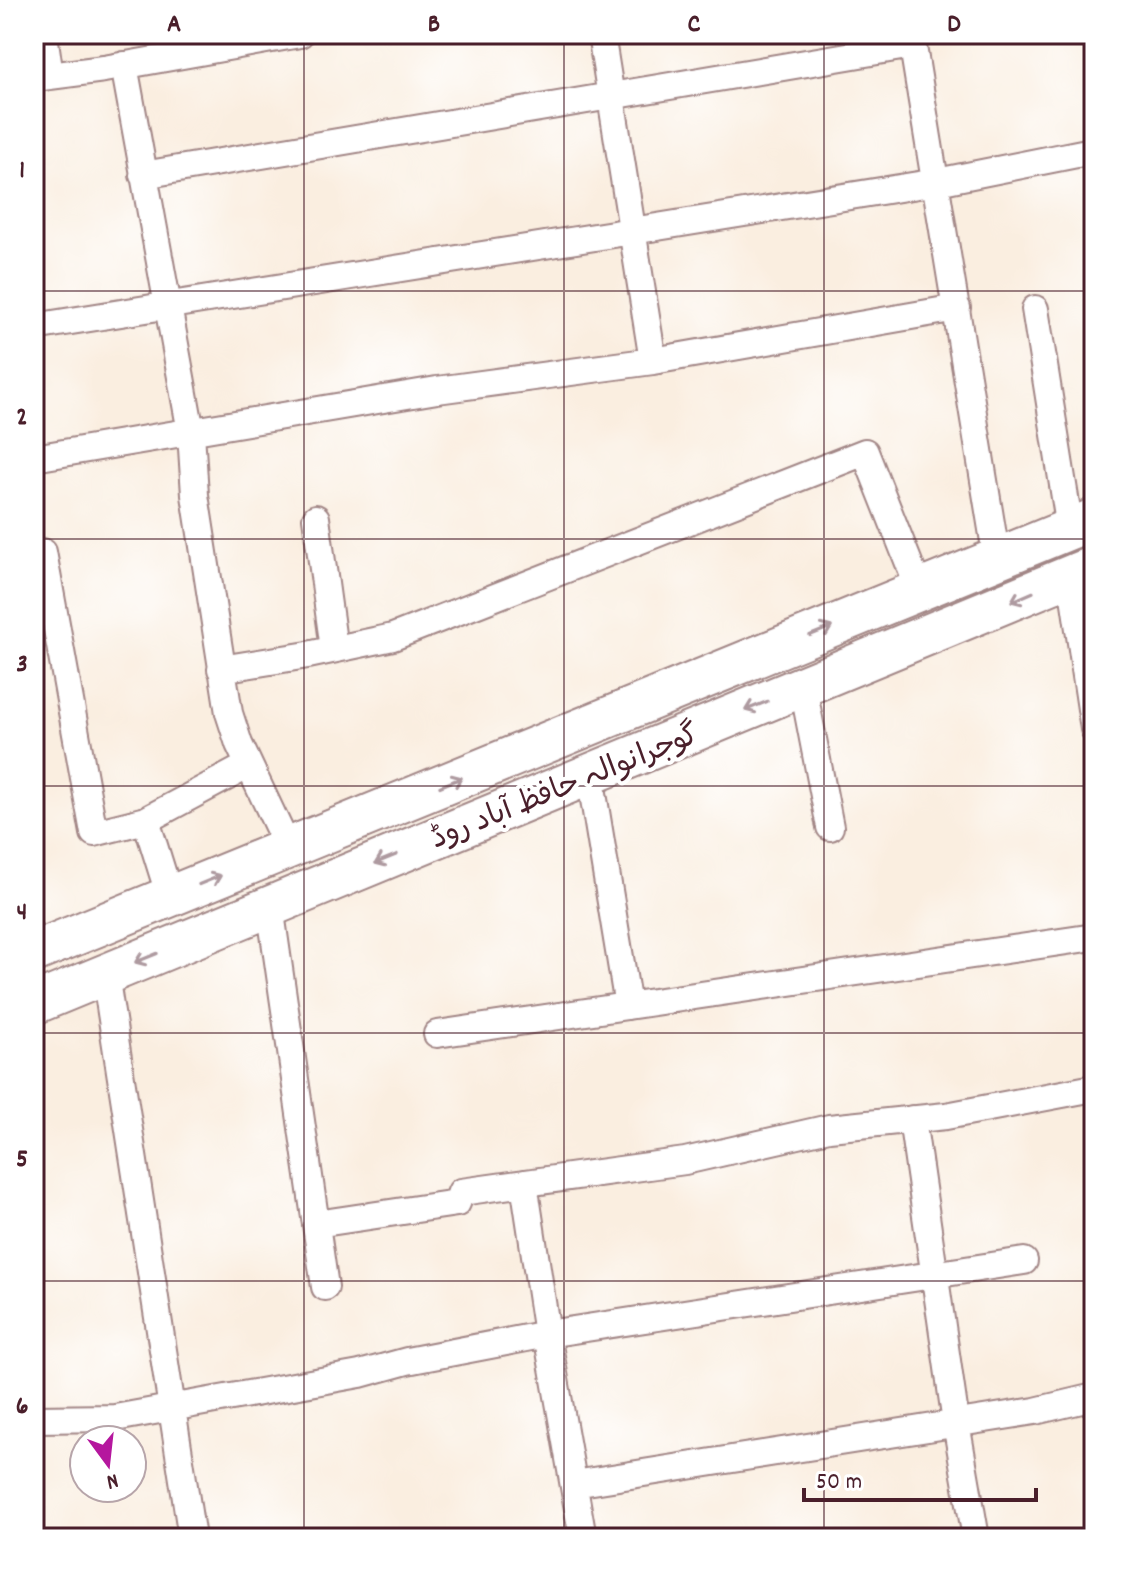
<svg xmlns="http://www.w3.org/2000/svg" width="1128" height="1572" viewBox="0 0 1128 1572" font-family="Dekko,'Playpen Sans Arabic',sans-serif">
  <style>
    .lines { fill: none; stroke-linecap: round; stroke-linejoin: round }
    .minor-casing { stroke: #a28686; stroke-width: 30 }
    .primary-casing { stroke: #a28686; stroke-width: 44 }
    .minor { stroke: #fff; stroke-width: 26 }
    .primary { stroke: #fff; stroke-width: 40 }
    .oneway { stroke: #ae9aa0 }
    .grid { fill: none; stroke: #4a1f2b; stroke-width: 2; stroke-opacity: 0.55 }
    .labels { text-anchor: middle; stroke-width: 8; stroke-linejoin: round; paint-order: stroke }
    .street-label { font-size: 30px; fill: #4a1f2b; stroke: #fff }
    .neatline { fill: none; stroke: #4a1f2b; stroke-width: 3 }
    .grid-label { font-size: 26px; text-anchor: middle; font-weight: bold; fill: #4a1f2b }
  </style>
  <rect width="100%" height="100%" fill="#fff"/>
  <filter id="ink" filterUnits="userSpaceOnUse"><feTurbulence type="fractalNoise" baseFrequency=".0125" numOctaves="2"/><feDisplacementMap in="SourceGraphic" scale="16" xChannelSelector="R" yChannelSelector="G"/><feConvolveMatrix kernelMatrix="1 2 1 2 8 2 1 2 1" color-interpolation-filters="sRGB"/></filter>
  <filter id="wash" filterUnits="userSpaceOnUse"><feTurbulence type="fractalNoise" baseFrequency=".006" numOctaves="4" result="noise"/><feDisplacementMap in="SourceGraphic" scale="32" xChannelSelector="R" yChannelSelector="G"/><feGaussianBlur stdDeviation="1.8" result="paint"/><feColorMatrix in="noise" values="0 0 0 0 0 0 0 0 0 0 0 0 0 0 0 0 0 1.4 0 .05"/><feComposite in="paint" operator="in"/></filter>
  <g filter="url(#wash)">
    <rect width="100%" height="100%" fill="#faeee0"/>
  </g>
  <g filter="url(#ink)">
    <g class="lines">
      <defs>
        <path id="minor" d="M44,34L50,76
          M601,34L653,361
          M911,34L997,560
          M124,65L191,432L195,495L229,713L239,744L288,848
          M34,78L104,69L300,34
          M143,175L913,45
          M1035,309L1070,529
          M34,327L937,182L1087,152
          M34,458L437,390L653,361L957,308
          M316,518L334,649
          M43,552L94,833L146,820L249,765
          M1071,576L1094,729
          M221,669L308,655L393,637L865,452L920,591
          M803,687L830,827
          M590,775L628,1006
          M146,820L170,897
          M270,906L325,1287
          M105,974L192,1538
          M437,1034L1094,937
          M912,1119L956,1423L976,1538
          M524,1183L547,1334L583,1538
          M316,1224L457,1203L461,1192L685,1161L829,1128L946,1116L1094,1088
          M34,1419L115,1418L360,1374L407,1361L547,1334L1024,1261
          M574,1484L1035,1411L1094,1397"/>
        <path id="primary" d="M34,952L1094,519
          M34,1004L1094,566"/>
      </defs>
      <use href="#minor" class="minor-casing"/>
      <use href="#primary" class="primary-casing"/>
      <use href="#minor" class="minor"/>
      <use href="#primary" class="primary"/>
    </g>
    <defs><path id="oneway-shaft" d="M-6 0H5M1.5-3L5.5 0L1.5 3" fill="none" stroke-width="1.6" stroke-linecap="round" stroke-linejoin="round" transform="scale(2)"/></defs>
    <g class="oneway">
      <use href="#oneway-shaft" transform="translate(1022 597) rotate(157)"/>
      <use href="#oneway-shaft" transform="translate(821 631) rotate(-22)"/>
      <use href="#oneway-shaft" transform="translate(756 706) rotate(158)"/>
      <use href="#oneway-shaft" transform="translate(451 782) rotate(-22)"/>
      <use href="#oneway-shaft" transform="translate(386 859) rotate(158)"/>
      <use href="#oneway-shaft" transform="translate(210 880) rotate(-22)"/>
      <use href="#oneway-shaft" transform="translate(146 958) rotate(158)"/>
    </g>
  </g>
  <path class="grid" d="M304,34V1538M564,34V1538M824,34V1538M34,291H1094M34,539H1094M34,786H1094M34,1033H1094M34,1281H1094"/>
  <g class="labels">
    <g class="street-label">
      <text transform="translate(564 785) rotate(-22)" y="10">گوجرانوالہ حافظ آباد روڈ</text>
    </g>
  </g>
  <rect width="1128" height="1572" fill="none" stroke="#fff" stroke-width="88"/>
  <g transform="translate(108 1464) rotate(165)"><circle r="38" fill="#ffffff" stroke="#b7a5aa" stroke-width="2"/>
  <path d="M0-6L14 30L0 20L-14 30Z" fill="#b5179e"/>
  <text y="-12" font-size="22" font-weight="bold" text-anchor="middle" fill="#4a1f2b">N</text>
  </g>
  <path d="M804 1488v12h232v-12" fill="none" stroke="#4a1f2b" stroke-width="4"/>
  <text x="816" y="1488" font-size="24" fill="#4a1f2b" stroke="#ffffff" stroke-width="6" paint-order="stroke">50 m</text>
  <rect x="44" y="44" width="1040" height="1484" class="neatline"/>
  <g class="grid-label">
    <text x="174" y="31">A</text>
    <text x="434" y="31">B</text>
    <text x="694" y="31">C</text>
    <text x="954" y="31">D</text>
    <text x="22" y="177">1</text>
    <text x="22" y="424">2</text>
    <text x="22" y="671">3</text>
    <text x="22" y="919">4</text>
    <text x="22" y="1166">5</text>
    <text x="22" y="1413">6</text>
  </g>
</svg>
